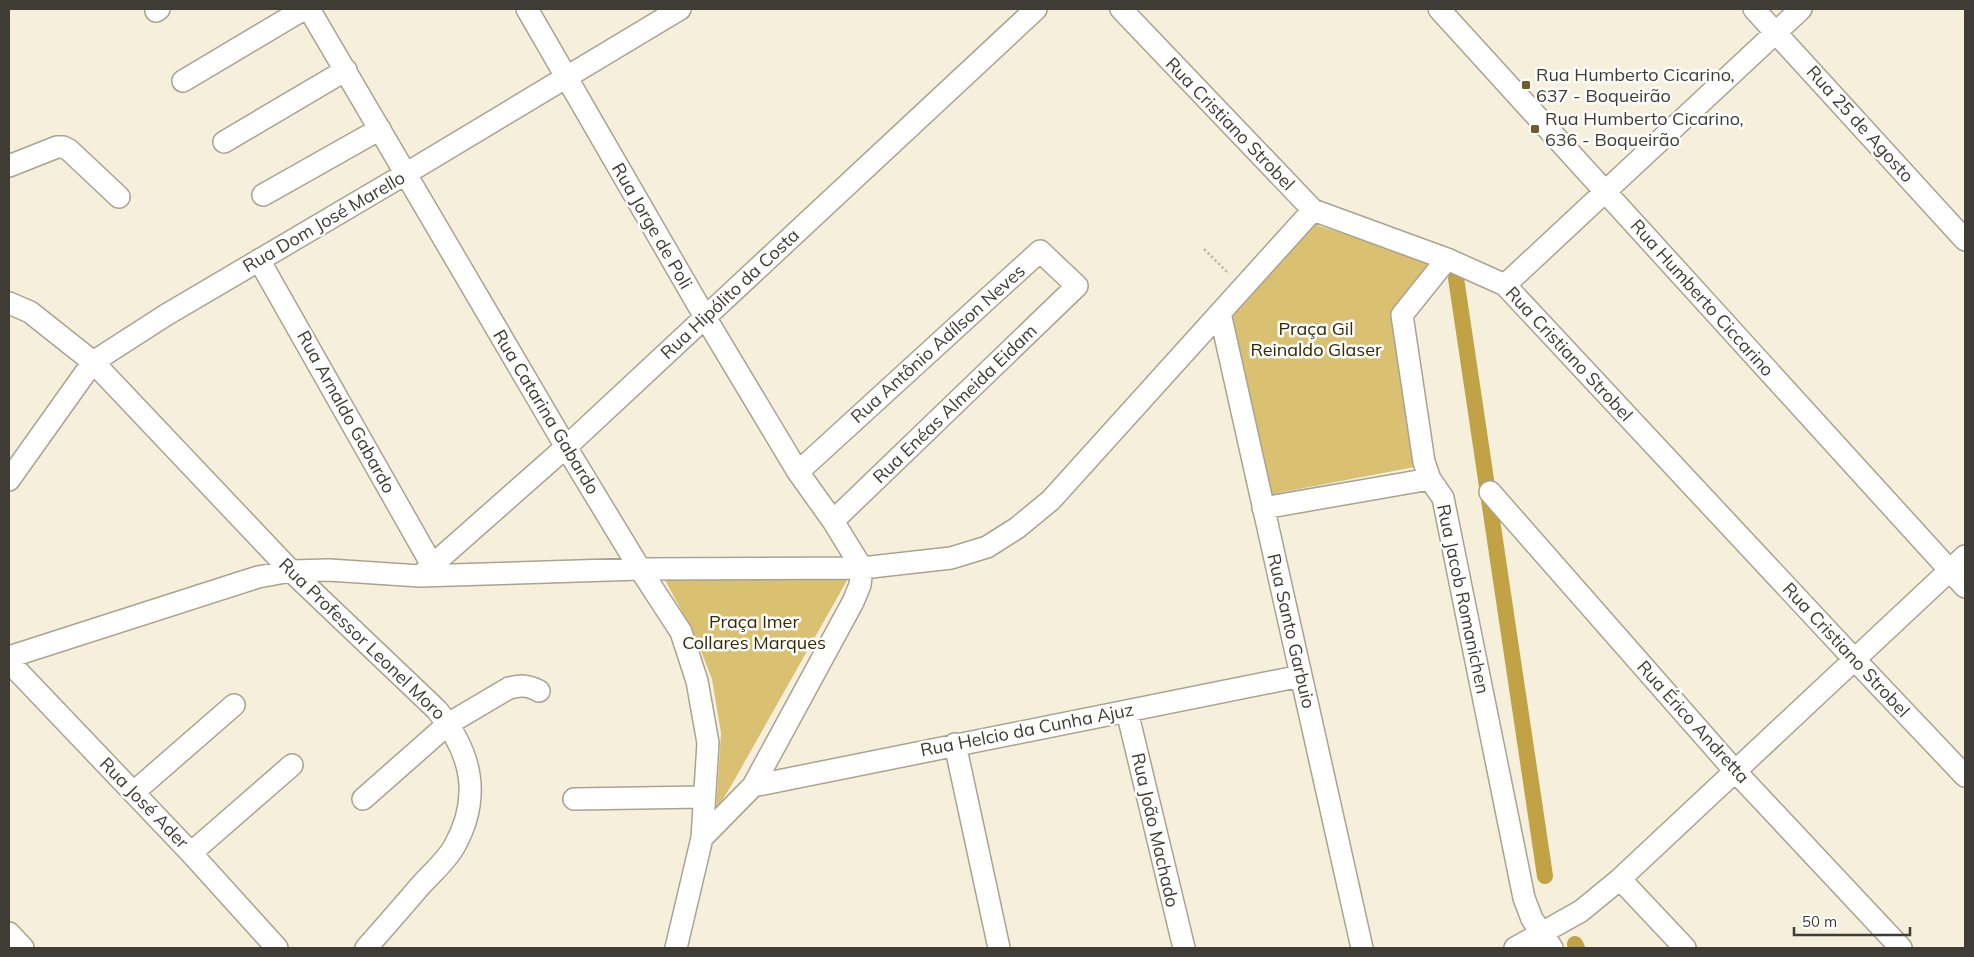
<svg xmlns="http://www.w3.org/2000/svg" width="1974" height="957" viewBox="0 0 1974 957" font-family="Mulish,sans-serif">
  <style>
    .green { fill: #dac071 }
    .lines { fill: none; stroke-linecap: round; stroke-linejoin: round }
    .canal { stroke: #c1a244; stroke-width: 16 }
    .minor-casing { stroke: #a9a391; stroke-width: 24 }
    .path { stroke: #bdb8a8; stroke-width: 2.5; stroke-dasharray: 2.5 2.5; stroke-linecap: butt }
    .minor { stroke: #fff; stroke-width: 21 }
    .poi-dot { fill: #6f5e2c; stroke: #fff; stroke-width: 2 }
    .labels { text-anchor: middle; stroke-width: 5; stroke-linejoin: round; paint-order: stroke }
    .poi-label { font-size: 18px; fill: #3f3c35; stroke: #fff; text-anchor: start }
    .street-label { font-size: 18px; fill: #3f3c35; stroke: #fff }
    .park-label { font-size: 18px; fill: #352900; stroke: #fff }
  </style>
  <rect width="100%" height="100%" fill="#f6efdc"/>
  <path class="green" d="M1310,223L1433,262L1392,312L1420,466L1268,495L1229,316Z
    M850,575L731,786L716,810L721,733L712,679L695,636L664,578Z"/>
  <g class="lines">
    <path class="canal" d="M1456,278L1545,876
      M1575,944L1577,948"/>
    <defs>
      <path id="minor" d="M309,9L566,447L640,569L681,632L697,681L708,743L702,838
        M527,9L705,317L798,472L833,521L862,568L860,585L853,602L753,786L702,838L676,948
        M1121,9L1313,210L1447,259L1505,285L1855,660L1965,776
        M1439,9L1965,587
        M1754,9L1965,240
        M156,11L159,9
        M183,81L304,9
        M224,142L346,70
        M9,166L57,147H63L69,150L119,197
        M263,195L380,129
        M1447,259L1402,315L1424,462L1430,479L1443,498L1524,898L1532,919L1552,948
        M259,260L432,565
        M1505,285L1801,9
        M9,303L30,312L93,362L291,571L437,710C472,753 482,797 454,847C446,861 432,873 421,885C403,906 385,927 366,948
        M1220,313L1362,948
        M798,472L1040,251L1077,286L833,521
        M9,480L93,362L166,315L407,173L680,9
        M1490,492L1735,771L1901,948
        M1263,508L1430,479
        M420,576L566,447L1036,9
        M9,657L258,577L291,571L329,570L420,576L640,569L862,568L951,558L987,547L1017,528L1051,500L1313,210
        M9,662L191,853L277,948
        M1127,711L1184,948
        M955,744L999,948
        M753,786L1301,676
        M134,792L234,705
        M363,799L448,724L509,688C521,685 528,685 539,691
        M574,799L703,797
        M191,853L292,765
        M1620,879L1685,948
        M9,933L23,948
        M1515,948L1581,911L1620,879L1965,556"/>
    </defs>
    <use href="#minor" class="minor-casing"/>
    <path class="path" d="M1204,249L1229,274"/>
    <use href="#minor" class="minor"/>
  </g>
  <g class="poi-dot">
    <rect x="1521" y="80" width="10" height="10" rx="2.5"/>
    <rect x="1530" y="124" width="10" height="10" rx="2.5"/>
  </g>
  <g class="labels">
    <g class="poi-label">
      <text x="1536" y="81">Rua Humberto Cicarino,<tspan x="1536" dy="21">637 - Boqueirão</tspan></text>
      <text x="1545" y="125">Rua Humberto Cicarino,<tspan x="1545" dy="21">636 - Boqueirão</tspan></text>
    </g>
    <g class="street-label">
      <text transform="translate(1230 124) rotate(46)" y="6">Rua Cristiano Strobel</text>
      <text transform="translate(1860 124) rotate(48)" y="6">Rua 25 de Agosto</text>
      <text transform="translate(324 222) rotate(-30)" y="6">Rua Dom José Marello</text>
      <text transform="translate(652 226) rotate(60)" y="6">Rua Jorge de Poli</text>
      <text transform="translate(730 294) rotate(-43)" y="6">Rua Hipólito da Costa</text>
      <text transform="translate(1702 298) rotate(48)" y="6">Rua Humberto Ciccarino</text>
      <text transform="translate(938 344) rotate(-42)" y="6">Rua Antônio Adílson Neves</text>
      <text transform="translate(1569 354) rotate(47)" y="6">Rua Cristiano Strobel</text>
      <text transform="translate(955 404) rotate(-44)" y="6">Rua Enéas Almeida Eidam</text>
      <text transform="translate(346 412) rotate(61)" y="6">Rua Arnaldo Gabardo</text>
      <text transform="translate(546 412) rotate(59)" y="6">Rua Catarina Gabardo</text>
      <text transform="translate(1463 599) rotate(78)" y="6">Rua Jacob Romanichen</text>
      <text transform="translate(1291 631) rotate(77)" y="6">Rua Santo Garbuio</text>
      <text transform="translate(362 639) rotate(44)" y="6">Rua Professor Leonel Moro</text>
      <text transform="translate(1846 650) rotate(47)" y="6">Rua Cristiano Strobel</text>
      <text transform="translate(1693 722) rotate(48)" y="6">Rua Érico Andretta</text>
      <text transform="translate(1027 730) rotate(-11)" y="6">Rua Helcio da Cunha Ajuz</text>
      <text transform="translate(144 803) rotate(46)" y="6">Rua José Ader</text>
      <text transform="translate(1155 830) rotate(77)" y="6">Rua João Machado</text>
    </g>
    <g class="park-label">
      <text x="1316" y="335">Praça Gil<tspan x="1316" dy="21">Reinaldo Glaser</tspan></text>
      <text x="754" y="628">Praça Imer<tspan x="754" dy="21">Collares Marques</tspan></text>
    </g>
  </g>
  <rect width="1974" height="957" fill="none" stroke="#3f3c35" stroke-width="20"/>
  <path d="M1794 927v8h116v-8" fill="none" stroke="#3f3c35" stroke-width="2.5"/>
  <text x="1802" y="927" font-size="15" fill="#3f3c35" stroke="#ffffff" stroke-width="4" paint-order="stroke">50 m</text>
</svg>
